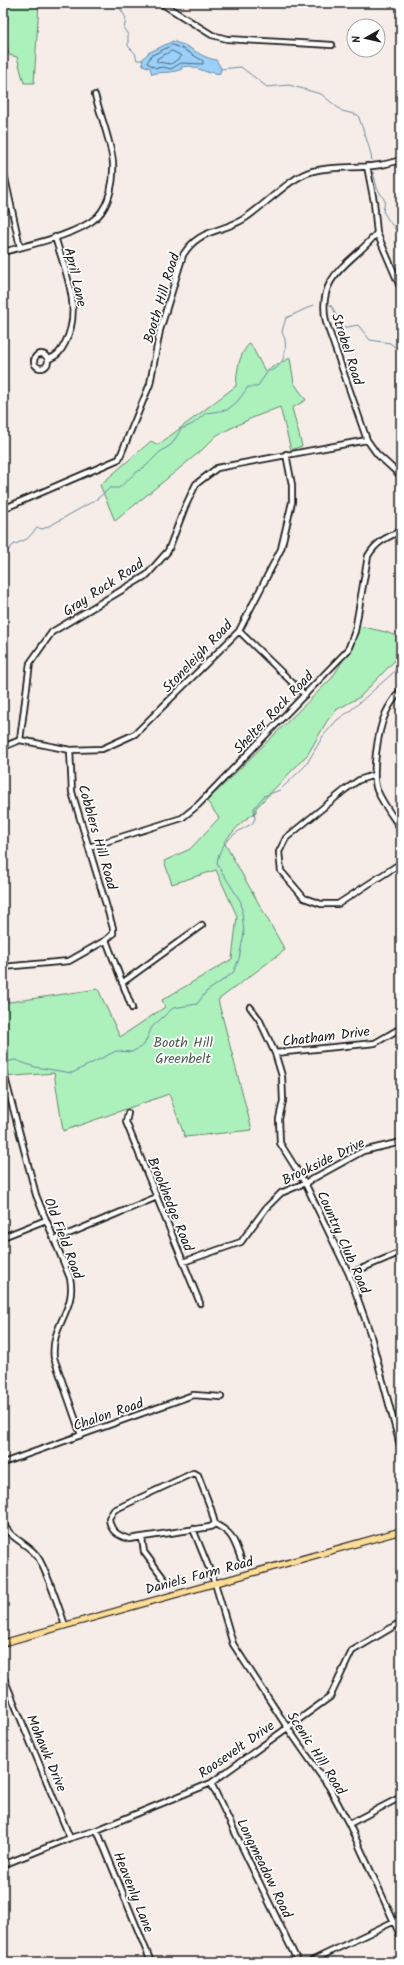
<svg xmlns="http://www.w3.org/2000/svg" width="404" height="1965" viewBox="0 0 404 1965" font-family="Kalam,sans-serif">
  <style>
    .green { fill: #acf0bc; stroke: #64866c }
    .water { fill: #9ad0f9; stroke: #6888a1 }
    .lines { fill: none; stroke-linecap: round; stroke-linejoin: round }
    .shore { stroke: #4e6474; stroke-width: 1 }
    .stream { stroke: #6888a1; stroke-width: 1 }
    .minor-casing { stroke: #1c1c1c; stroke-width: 8 }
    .major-casing { stroke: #1c1c1c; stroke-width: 8 }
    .minor { stroke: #fff; stroke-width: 4.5 }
    .major { stroke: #fedd96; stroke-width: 5.5 }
    .labels { text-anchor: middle; stroke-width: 3.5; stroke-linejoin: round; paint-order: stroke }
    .street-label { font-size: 14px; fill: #1c1c1c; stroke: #fff }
    .park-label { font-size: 14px; fill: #475c4c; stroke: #fff }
  </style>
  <rect width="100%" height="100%" fill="#f7ede8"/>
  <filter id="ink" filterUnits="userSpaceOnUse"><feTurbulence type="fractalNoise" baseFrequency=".025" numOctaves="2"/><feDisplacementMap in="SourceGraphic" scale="8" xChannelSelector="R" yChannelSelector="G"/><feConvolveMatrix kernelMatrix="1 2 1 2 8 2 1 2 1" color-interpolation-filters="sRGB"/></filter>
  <g filter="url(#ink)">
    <path class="green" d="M3,3H39L34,83H24L17,57L9,55L6,42L3,41Z
      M250,343L265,371L290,358L294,383L306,400L292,408L302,446L291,450L280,407L252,418L217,435L202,450L115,521L100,485L151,441L158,445L236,386C237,371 238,355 250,343Z
      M359,626L386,632L401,638V654L360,697L336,710L327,721L308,754L256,808V812L242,822L224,842L285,950L218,1000L252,1130L185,1137L169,1094L63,1131L54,1073L3,1077V1003L98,989L120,1037L165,1007L162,1000L232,959L237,916L216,870L172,884L164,861L190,849L219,818L207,801L332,678L350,649Z"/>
    <path class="water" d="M173,41C178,44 184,44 188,47C198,53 205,58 216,60L221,68L220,73L216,74L213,71L210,73L190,66L181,67L182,69C170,74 164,71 152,74L150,68L143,65L142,60L148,53Z"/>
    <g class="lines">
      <path class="shore" d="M173,45L185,50L203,61V64L181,63L171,69L163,67L156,68L147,63L151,56Z
        M172,51L180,55L181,57L171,64L157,62V59Z"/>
      <path class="stream" d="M117,3L126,18L124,29L128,35V46L135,53L137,60H143
        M221,69L241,67L267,87L289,85L321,94L342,111L358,115C363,131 370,145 372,161
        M373,172L377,188L385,201L383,211C388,220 393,227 401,235
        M327,303C337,307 335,320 342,328L358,325L370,340L390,343L401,352
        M3,556L13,545L27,539L37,528L43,529L53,524L97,499L110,488H119L134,474L146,466L160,452L172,444L181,429L193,424L206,413L227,410L237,402L248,387H257L268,371C282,370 287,353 285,340C285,337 282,335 282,331L286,318L314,305
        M6,1062L15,1060L35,1067L72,1073L116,1051L132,1052L144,1045L152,1027L173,1008L197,1004L206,992L233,973L239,959L244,933L241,902L217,864C218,844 236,831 252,824L255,819L254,808L264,796L280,790L306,765L323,736L337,720L350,711L394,672L401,658"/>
      <defs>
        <path id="minor" d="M161,3L212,35L227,39L332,45
          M367,166L374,202L377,233L401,289
          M3,169L20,247
          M377,233C351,265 316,274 326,322L367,440L377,454L401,476
          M3,252C28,245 78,235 97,217C110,204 114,181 113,163C112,145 100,114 95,95
          M34 361a7 7 0 1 1 14 0a7 7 0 1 1-14 0Z
          M48,359C57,357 61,351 65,343C83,309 65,271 55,237
          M3,509L119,459L150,384L160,330L183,255C199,229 219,233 242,220C264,207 289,177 313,171C335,165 358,169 380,165C387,164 394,162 401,160
          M239,631L305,695
          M401,689C396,697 388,706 385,715C378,731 371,774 377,790C383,804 393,817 401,829
          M20,740L30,663L52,632L147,575L168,551L185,507L196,484L217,468L367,440
          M3,747L20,740L70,750L102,749L135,734L239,631L281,549L292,502V485L286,454
          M374,775L359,780L346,789L286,838L279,852L281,871L304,898L321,904H338L401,863
          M89,847L182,818L198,805L348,650L355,631L368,556C376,542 387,537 401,531
          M106,940L132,1008
          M3,967L69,961L106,940L113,934V928L72,792L70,750
          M122,983L202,925
          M250,1007L259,1019L275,1053L282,1076L283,1101L279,1119L280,1143L305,1183L349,1274L370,1333L401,1449
          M275,1053L375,1043L401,1028
          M3,1070L36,1195L70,1278C77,1310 50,1325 54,1358L81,1435
          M128,1113L126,1122L200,1303
          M3,1237L46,1220
          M54,1240L157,1197
          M183,1262L241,1242L266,1208L281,1193L305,1183L363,1151L401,1142
          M349,1274L401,1252
          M3,1463L193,1395L221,1397
          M193,1473L198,1475L211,1509L215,1524L210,1527L129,1539C117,1535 110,1531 109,1518L114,1510Z
          M3,1522C9,1540 30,1543 39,1559C50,1579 57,1603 65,1625
          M215,1524C233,1533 234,1540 241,1559
          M193,1529L215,1583L233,1644L287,1727L329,1787L349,1824L401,1937
          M142,1538L144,1552L165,1580
          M3,1676L70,1838
          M211,1783L298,1962
          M349,1824L401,1797
          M97,1830L151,1962
          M3,1865L70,1838L97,1830L211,1783L330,1697L352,1651L401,1622
          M309,1962L401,1918"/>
        <path id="major" d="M3,1643L401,1531"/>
      </defs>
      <use href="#minor" class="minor-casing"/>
      <use href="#major" class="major-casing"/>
      <use href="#minor" class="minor"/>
      <use href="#major" class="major"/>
    </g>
  </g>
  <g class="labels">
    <g class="street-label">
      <text transform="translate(76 277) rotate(77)" y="5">April Lane</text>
      <text transform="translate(161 298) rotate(-73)" y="5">Booth Hill Road</text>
      <text transform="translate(348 349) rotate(72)" y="5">Strobel Road</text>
      <text transform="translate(103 587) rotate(-33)" y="5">Gray Rock Road</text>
      <text transform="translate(197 656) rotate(-46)" y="5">Stoneleigh Road</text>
      <text transform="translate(273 712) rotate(-46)" y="5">Shelter Rock Road</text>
      <text transform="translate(98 837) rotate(74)" y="5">Cobblers Hill Road</text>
      <text transform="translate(326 1036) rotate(-7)" y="5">Chatham Drive</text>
      <text transform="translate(323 1161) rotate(-26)" y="5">Brookside Drive</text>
      <text transform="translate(171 1204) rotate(68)" y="5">Brookhedge Road</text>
      <text transform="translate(64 1238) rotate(69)" y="5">Old Field Road</text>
      <text transform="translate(344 1242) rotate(66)" y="5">Country Club Road</text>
      <text transform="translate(108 1414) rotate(-19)" y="5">Chalon Road</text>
      <text transform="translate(199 1575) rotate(-15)" y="5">Daniels Farm Road</text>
      <text transform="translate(236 1749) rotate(-35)" y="5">Roosevelt Drive</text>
      <text transform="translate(47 1753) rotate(67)" y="5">Mohawk Drive</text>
      <text transform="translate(317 1753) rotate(57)" y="5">Scenic Hill Road</text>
      <text transform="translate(265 1868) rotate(64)" y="5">Longmeadow Road</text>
      <text transform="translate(134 1892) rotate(68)" y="5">Heavenly Lane</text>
    </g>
    <g class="park-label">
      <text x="183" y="1047">Booth Hill<tspan x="183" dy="16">Greenbelt</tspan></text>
    </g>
  </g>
  <rect width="404" height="1965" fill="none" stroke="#fff" stroke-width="16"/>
  <rect x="8" y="8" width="388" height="1949" fill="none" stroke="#1c1c1c" stroke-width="1.5" filter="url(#ink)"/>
  <g transform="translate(366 38) rotate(262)"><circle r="19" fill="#ffffff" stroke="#a4a4a4"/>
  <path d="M0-3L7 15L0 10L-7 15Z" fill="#1c1c1c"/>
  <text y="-6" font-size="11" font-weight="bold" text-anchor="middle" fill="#1c1c1c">N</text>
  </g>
</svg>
